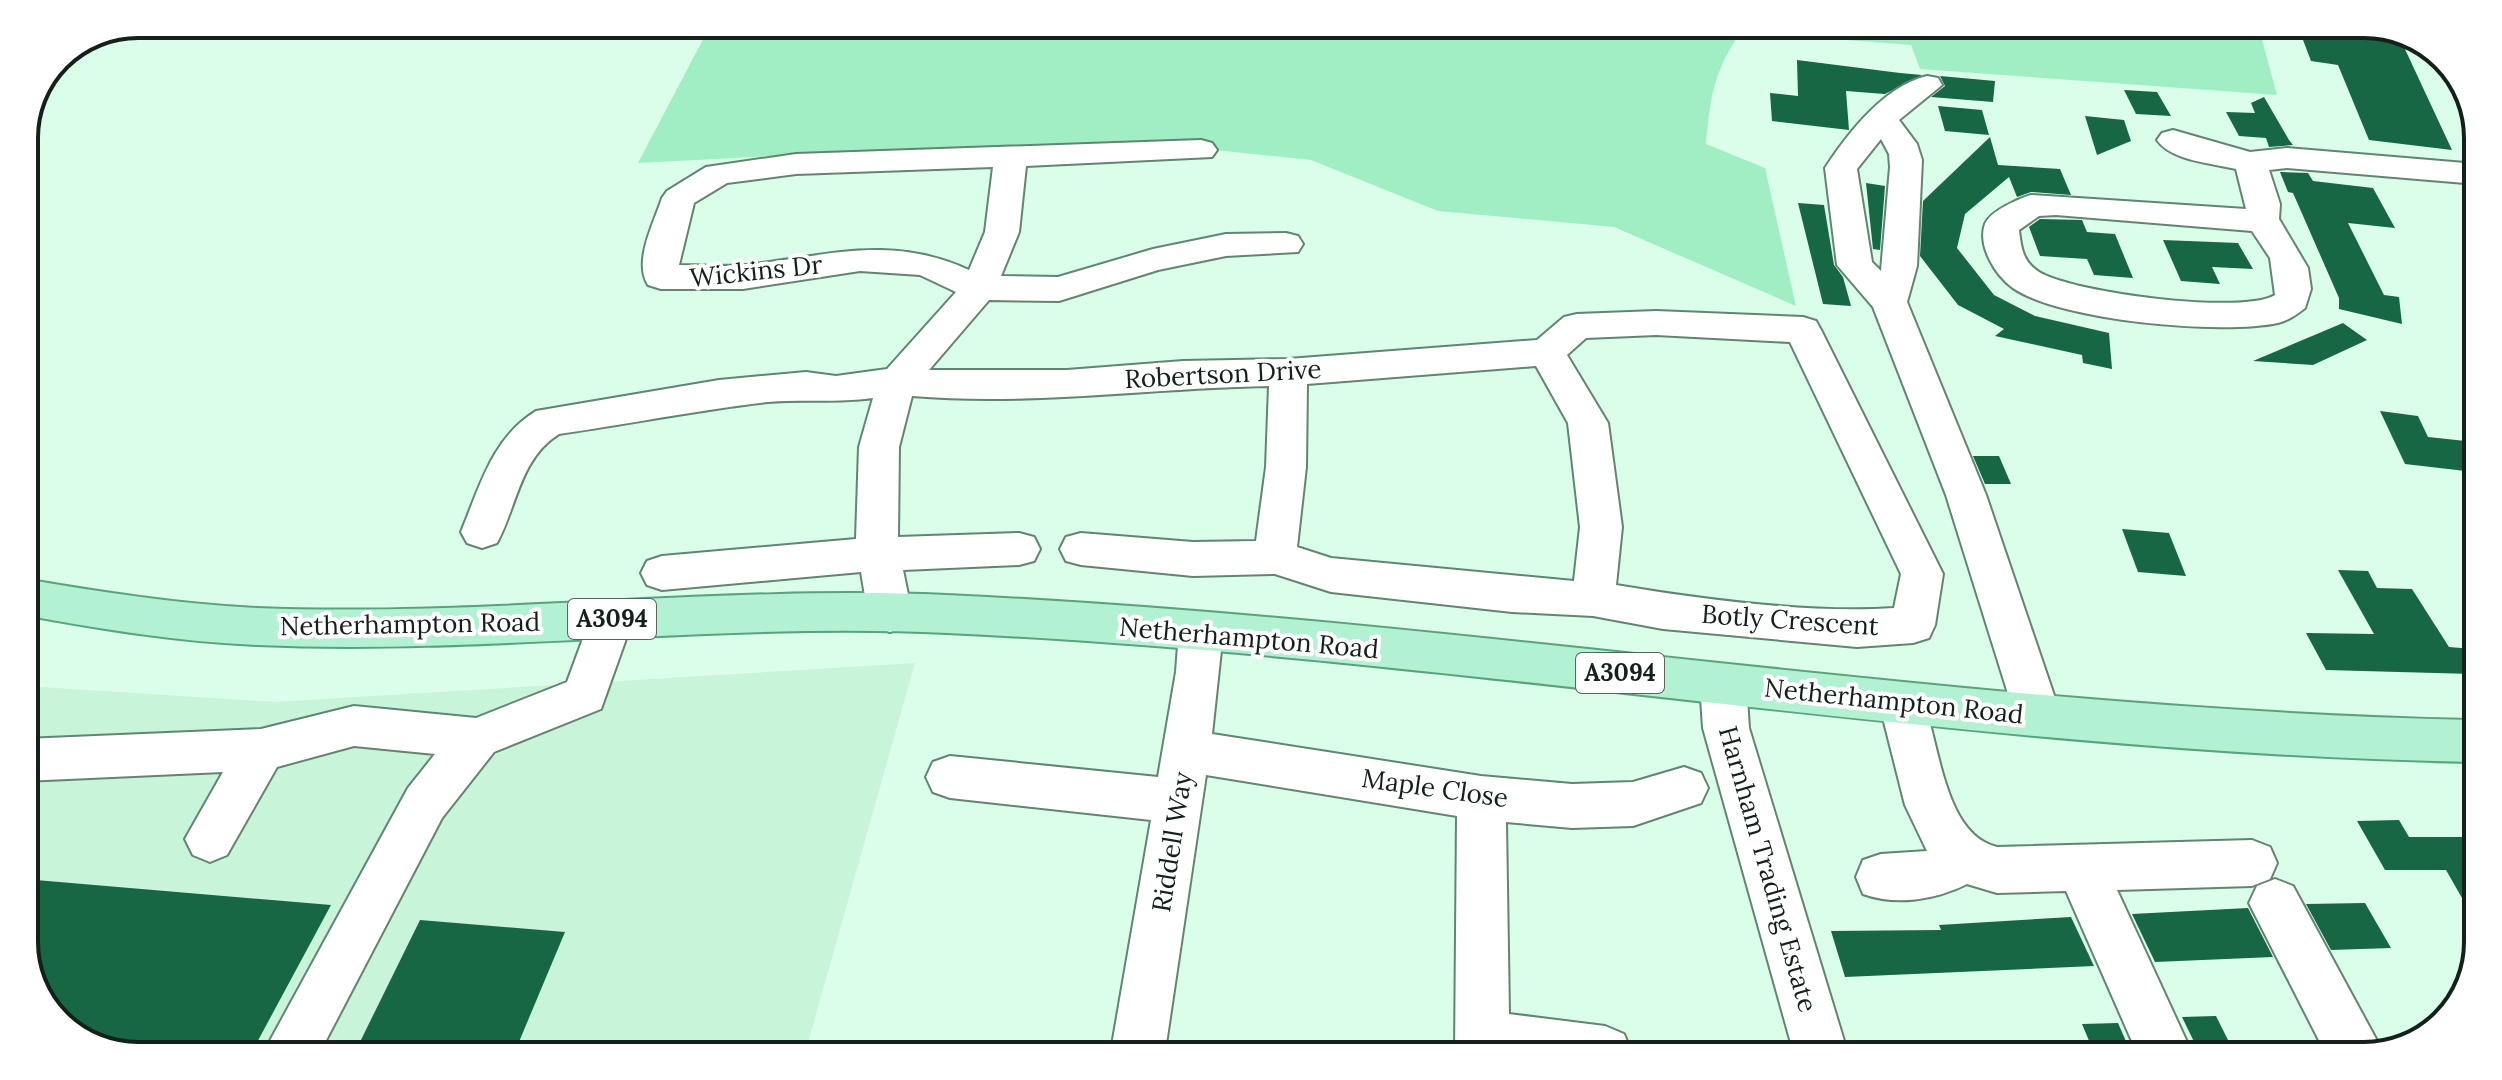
<svg xmlns="http://www.w3.org/2000/svg" width="2502" height="1080" viewBox="0 0 2502 1080" font-family="Lora,serif">
  <style>
    .built { fill: #c8f4da }
    .green { fill: #a1eec4 }
    .building { fill: #176644 }
    .lines { fill: none; stroke-linecap: round; stroke-linejoin: round }
    .minor-casing { stroke: #638471; stroke-width: 4 }
    .major-casing { stroke: #5aa27d; stroke-width: 4 }
    .minor { fill: #fff; fill-rule: evenodd }
    .major { fill: #b2f1d1; fill-rule: evenodd }
    .labels { text-anchor: middle; stroke-width: 8; stroke-linejoin: round; paint-order: stroke }
    .shield { fill: #fff; stroke: #5a645f; stroke-width: 2 }
    .shield-label { font-size: 24px; font-weight: bold; fill: #14211a }
    .street-label { font-size: 26px; fill: #14211a; stroke: #fff }
    .rim { fill: none; stroke: #14211a; stroke-width: 4 }
  </style>
  <rect width="100%" height="100%" fill="#dafee9"/>
  <path class="built" d="M915,663L806,1050L95,1047L47,1011L24,950V686L274,702Z"/>
  <path class="green" d="M710,26L2260,32L2277,95L1920,69L1911,45L1741,32C1714,71 1710,97 1706,144L1765,168L1796,306L1614,227L1438,211L1311,160L1187,147H943L638,163Z"/>
  <path class="building" d="M2300,32L2366,36L2364,32H2397L2452,150L2369,140L2338,65L2311,61Z
    M1797,60L1900,73L1922,75L1885,94L1846,91L1849,130L1772,121L1770,93L1798,96Z
    M1940,76L1995,81L1993,102L1931,97L1945,86Z
    M2124,90L2157,92L2171,116L2136,114Z
    M2264,97L2289,140L2293,145L2269,147L2266,138L2239,136L2226,112L2255,113L2251,103Z
    M1938,106L1982,110L1989,135L1945,131Z
    M2085,116L2124,120L2131,141L2097,155Z
    M1990,137L1998,165L2060,169L2071,195L2031,192L2017,197L2009,177L1965,214L1957,248L1994,295L2035,316L2109,333L2112,369L2083,363L2082,355L1995,336L2004,329L1958,305L1920,256L1923,201Z
    M2280,172L2308,173L2313,181L2373,188L2395,228L2348,223L2384,295L2399,297L2402,324L2339,309V298L2293,193L2288,192Z
    M1866,183L1885,186L1880,250L1873,249Z
    M1798,203L1824,205L1834,265L1843,277L1851,306L1823,304Z
    M2040,219L2082,220L2087,232L2115,234L2133,278L2094,275L2087,259L2040,256L2029,227Z
    M2163,240L2238,243L2253,269L2212,267L2220,284L2181,281Z
    M2343,323L2367,340L2313,365L2253,361Z
    M2380,411L2418,416L2428,437L2475,442L2474,472L2405,464Z
    M1973,456H1999L2011,484H1985Z
    M2122,529L2169,533L2186,576L2138,572Z
    M2338,570L2368,571L2377,588L2412,589L2449,647L2473,649L2472,674L2326,670L2306,633L2374,634Z
    M2399,820L2409,837H2471L2470,912L2446,870H2385L2357,821Z
    M24,879L331,905L254,1048L95,1047L47,1011L24,950Z
    M2365,903L2391,948L2331,950L2306,904Z
    M2248,908L2273,957L2155,962L2132,914Z
    M2071,917L2094,966L1845,977L1831,931L1941,930L1939,925Z
    M420,920L565,932L516,1049L357,1048Z
    M2216,1016L2233,1050L2199,1052L2182,1017Z
    M2118,1023L2132,1055H2095L2082,1024Z"/>
  <g class="lines">
    <defs>
      <path id="minor" d="M1927,76L1938,78L1942,85L1899,120L1917,144L1922,160L1917,266L1907,302L1986,495L2061,716L2054,730L2038,736L2022,730L2015,716L1946,495L1873,307L1837,265L1825,168C1848,133 1884,86 1927,76ZM1881,139L1889,154L1890,167L1881,271L1872,262L1857,169Z
        M2173,130L2250,152L2287,148L2477,164V184L2287,168L2269,170L2280,204L2279,219L2308,268L2311,289L2305,308C2296,315 2289,320 2278,323C2222,335 2060,321 2013,288C1996,276 1977,246 1985,224C1990,211 2018,199 2031,195L2246,209L2236,169C2212,163 2171,161 2157,140L2162,133ZM2056,215L2252,231L2270,258L2275,295C2244,315 2073,293 2039,272C2023,262 2021,248 2019,230L2039,216Z
        M1201,140L1212,143L1217,150L1212,157L1026,166L1019,232L1001,276L1058,277L1153,249L1226,234L1286,233L1298,236L1303,244L1298,252L1226,256L1158,270L1059,301L989,300L929,370H1067L1183,361L1288,359L1537,340L1564,317L1577,314L1656,311L1803,317L1816,321L1821,330L1943,574L1935,625L1929,638L1913,643L1857,647L1663,629L1593,616L1512,612L1331,592L1275,574L1193,576L1081,565L1066,561L1060,549L1066,537L1081,533L1193,542L1256,541L1266,467L1269,386C1150,388 1031,406 912,396L899,447L898,537L1019,533L1034,537L1040,549L1034,561L1019,565L903,570L912,614L905,627L890,632L875,627L868,614L861,572L662,590L647,585L641,573L647,561L662,556L856,539L859,447L873,398C838,403 804,399 768,402C698,410 629,424 559,434C520,458 517,506 497,543L482,548L467,543L461,532C480,486 492,438 536,411L719,380L806,372L836,376L887,369L956,292L920,275L860,271L743,289H661L648,285C633,261 654,223 662,198L667,191L706,167L796,154ZM993,167L985,232L969,270C890,234 828,256 746,265C724,267 701,265 679,265L694,203L727,183L796,174ZM1656,335L1790,342L1901,574L1894,608C1810,614 1700,599 1616,585L1622,527L1608,423L1567,355L1586,338ZM1536,366L1568,423L1580,527L1574,581L1331,558L1297,547L1306,467L1307,384Z
        M611,601L627,606L633,619L601,709L494,752L442,818L322,1048H266L408,788L435,754L354,746L277,767L227,855L210,862L193,855L185,839L223,772L24,781V739L261,729L354,706L476,718L567,682L595,606Z
        M1201,614L1217,619L1223,632L1212,734L1481,776L1572,784L1633,782L1684,767L1701,773L1708,788L1701,803L1633,826L1572,828L1506,822L1509,1014L1605,1026L1624,1034L1632,1053H1455L1457,816L1206,775L1165,1051H1111L1151,820L950,798L933,792L926,777L933,762L950,756L1158,777L1176,672L1179,632L1185,619Z
        M1723,664L1739,669L1746,683L1749,728L1848,1054H1794L1703,728L1700,683L1707,669Z
        M1902,682L1918,688C1940,733 1940,833 1997,847L2252,840L2270,847L2277,863L2270,879L2252,886L2117,890L2193,1055H2138L2066,891L1997,893L1967,884C1935,900 1896,906 1863,894L1856,877L1863,860L1881,854L1927,851L1905,805L1879,702L1886,688Z
        M2275,879L2293,886L2382,1050L2364,1056H2327L2249,903L2257,886Z"/>
      <path id="major" d="M24,579C101,592 178,604 257,608C487,617 717,585 947,595C1457,618 1962,709 2472,720V762C1961,752 1457,656 947,633C717,622 487,655 257,645C178,642 101,629 24,615Z"/>
    </defs>
    <use href="#minor" class="minor-casing"/>
    <use href="#major" class="major-casing"/>
    <use href="#minor" class="minor"/>
    <use href="#major" class="major"/>
  </g>
  <g class="labels">
    <g class="shield">
      <rect x="568" y="599" width="88" height="40" rx="6"/>
      <rect x="1576" y="653" width="88" height="40" rx="6"/>
    </g>
    <g class="shield-label">
      <text x="612" y="627">A3094</text>
      <text x="1620" y="681">A3094</text>
    </g>
    <g class="street-label">
      <text transform="translate(756 271) rotate(-6)" y="9">Wickins Dr</text>
      <text transform="translate(1223 374) rotate(-3)" y="9">Robertson Drive</text>
      <text transform="translate(1790 620) rotate(4)" y="9">Botly Crescent</text>
      <text transform="translate(410 624) rotate(-1)" y="9">Netherhampton Road</text>
      <text transform="translate(1249 638) rotate(5)" y="9">Netherhampton Road</text>
      <text transform="translate(1894 701) rotate(6)" y="9">Netherhampton Road</text>
      <text transform="translate(1435 788) rotate(8)" y="9">Maple Close</text>
      <text transform="translate(1172 842) rotate(-81)" y="9">Riddell Way</text>
      <text transform="translate(1768 869) rotate(74)" y="9">Harnham Trading Estate</text>
    </g>
  </g>
  <path d="M0 0H2502V1080H0ZM138 38H2364A100 100 0 0 1 2464 138V942A100 100 0 0 1 2364 1042H138A100 100 0 0 1 38 942V138A100 100 0 0 1 138 38Z" fill="#fff" fill-rule="evenodd"/>
  <path class="rim" d="M138 38H2364A100 100 0 0 1 2464 138V942A100 100 0 0 1 2364 1042H138A100 100 0 0 1 38 942V138A100 100 0 0 1 138 38Z"/>
</svg>
